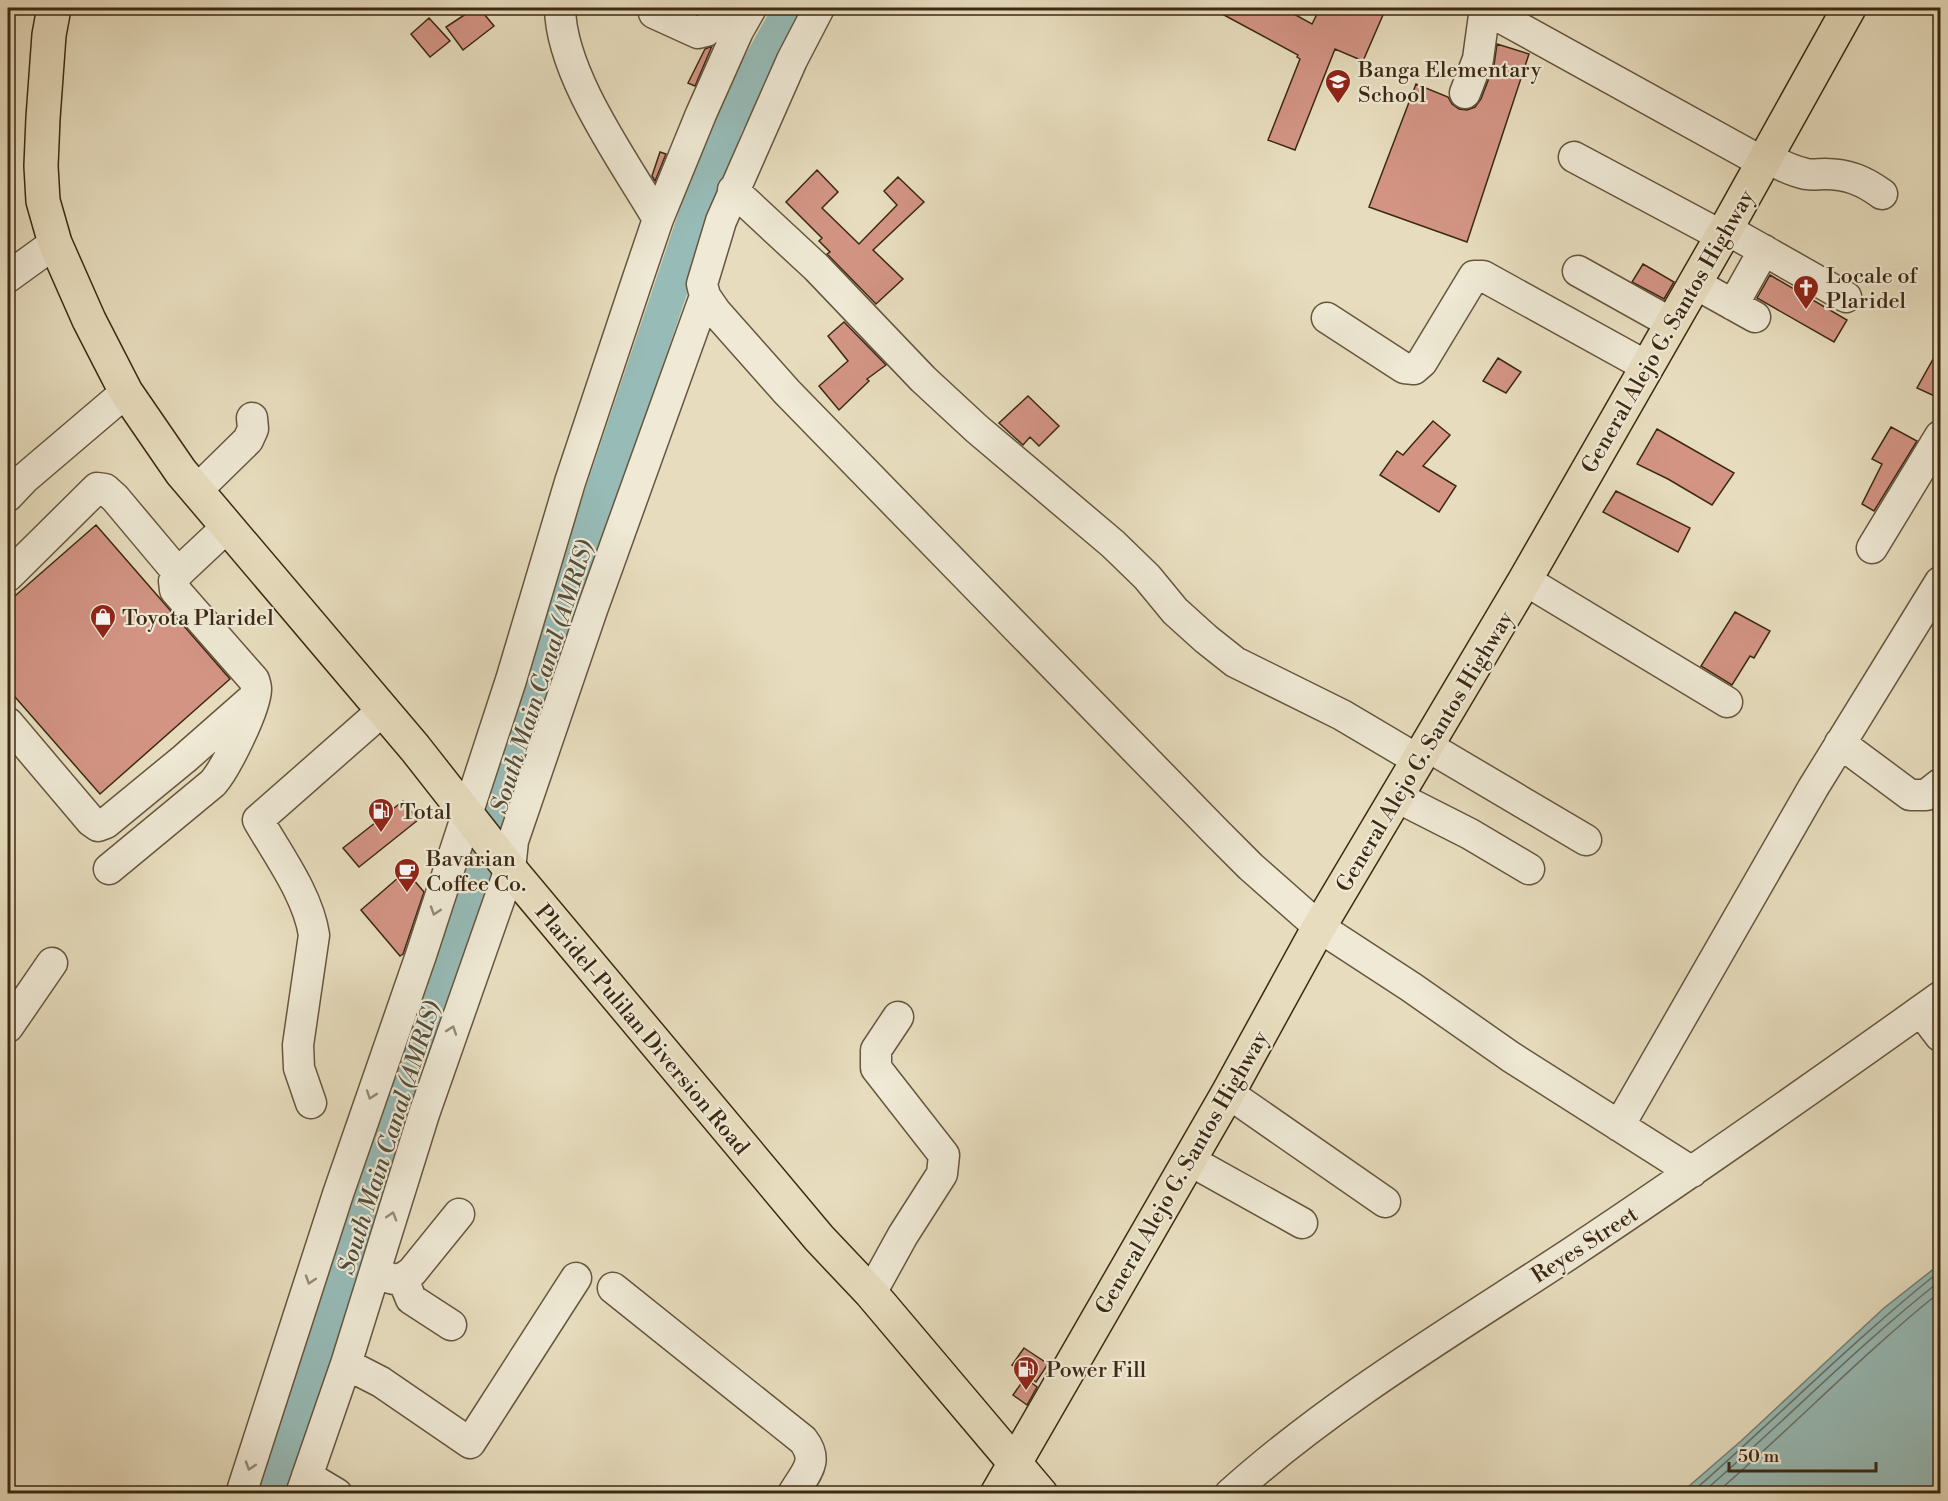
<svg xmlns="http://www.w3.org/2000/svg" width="1948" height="1501" viewBox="0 0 1948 1501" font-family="'Libre Bodoni',serif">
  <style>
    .water { fill: #97bbb7; stroke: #738175; stroke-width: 1.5 }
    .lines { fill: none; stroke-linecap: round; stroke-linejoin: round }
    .shore { stroke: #6a7265; stroke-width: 1.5 }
    .river { stroke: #97bbb7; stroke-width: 34 }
    .building { fill: #d39484; stroke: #3c2913; stroke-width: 1.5 }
    .minor-casing { stroke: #67563e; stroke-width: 33 }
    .major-casing { stroke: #3c2913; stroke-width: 36 }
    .highway-casing { stroke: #3c2913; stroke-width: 36 }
    .minor { stroke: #efe9d5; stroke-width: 30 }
    .major { stroke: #e7ddbe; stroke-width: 33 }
    .highway { stroke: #e7ddbe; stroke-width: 33 }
    .oneway { stroke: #968974 }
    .labels { text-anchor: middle; stroke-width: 4.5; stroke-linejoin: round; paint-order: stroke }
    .poi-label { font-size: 22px; fill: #3c2913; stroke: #efe9d5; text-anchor: start }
    .street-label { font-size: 22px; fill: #3c2913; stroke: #efe9d5 }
    .water-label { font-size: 24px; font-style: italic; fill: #534e3c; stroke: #efe9d5 }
  </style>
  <rect width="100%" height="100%" fill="#e7ddbe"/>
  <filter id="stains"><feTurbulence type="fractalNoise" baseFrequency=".00333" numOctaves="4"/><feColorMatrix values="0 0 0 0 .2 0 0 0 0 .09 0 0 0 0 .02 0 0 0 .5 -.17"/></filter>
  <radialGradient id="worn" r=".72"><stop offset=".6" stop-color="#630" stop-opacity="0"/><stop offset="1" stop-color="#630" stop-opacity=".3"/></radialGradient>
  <path class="water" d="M1940,1264V1493H1681L1741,1441L1884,1308Z"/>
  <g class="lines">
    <path class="shore" d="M1690,1494C1775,1420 1852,1341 1940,1271
      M1701,1494C1782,1424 1856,1347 1940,1281
      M1715,1494C1792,1428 1861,1355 1940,1292"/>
    <path class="river" d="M271,1494L555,632L726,125L791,8"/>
  </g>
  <path class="building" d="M475,8H479L494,26L463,50L446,27Z
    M1211,8H1283L1312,24L1320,8H1386L1363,61L1335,49L1295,150L1268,140L1300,59L1297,57L1298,55Z
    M429,18L450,41L430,57L411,34Z
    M1497,44L1529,54L1467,242L1369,207L1416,84L1448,97L1452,104L1459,109L1467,110L1475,107L1481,99L1494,65Z
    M712,46L695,86L688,83L705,49Z
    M660,152L666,154L655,181L652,176Z
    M817,170L838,192L822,208L859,244L897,205L884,191L898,177L924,202L873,250L903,279L876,304L827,254L830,252L819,241L822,238L786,202Z
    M1643,264L1674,282L1664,299L1632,282Z
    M1770,275L1847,320L1834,342L1757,298Z
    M844,322L886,365L867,379L869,381L839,410L819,386L848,361L828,336Z
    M1941,345V399L1917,388Z
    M1498,358L1521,372L1506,393L1483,381Z
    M1028,396L1059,426L1039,446L1030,437L1023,445L999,423Z
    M1433,421L1450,435L1423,466L1456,486L1439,512L1380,475L1397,451L1403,455Z
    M1891,427L1917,441L1874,511L1862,504L1882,464L1872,459Z
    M1657,429L1734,473L1712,505L1668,479L1637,464Z
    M1616,491L1690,528L1678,552L1603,512Z
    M96,525L230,679L100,794L8,689V602Z
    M1735,612L1770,631L1754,658L1750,656L1732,685L1701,666Z
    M403,801L418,820L359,867L343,848Z
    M406,871L424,892L403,954L400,956L361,910Z
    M1024,1348L1048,1364L1036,1382L1012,1365Z
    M1025,1378L1037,1387L1027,1405L1013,1395Z"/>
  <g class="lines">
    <defs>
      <path id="minor" d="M560,8C561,75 624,161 658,219
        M819,8L792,60L721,221L702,284L705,296L716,312L787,392L1216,832L1251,867L1319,927L1411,987L1511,1057L1692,1172
        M1488,8L1498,16L1764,163
        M654,13L698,33L706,31L721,8
        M1465,93L1478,59L1485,8
        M1574,157L1722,236
        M1767,158C1780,165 1792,171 1806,174C1813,175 1819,174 1825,174C1848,174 1864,181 1882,194
        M733,190L817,268L923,379L977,429L1113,544L1147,577L1175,611L1206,639L1235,662L1342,715L1418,760
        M1726,229L1846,297
        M1578,271L1671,323
        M8,277L55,243
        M1694,283L1755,317
        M1733,305L1764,250
        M1327,318L1404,368L1414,369L1422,362L1474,276H1483L1646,366
        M197,490L248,440L253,429L252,418
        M8,496L25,478L126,392
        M1872,548L1940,436
        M8,576L97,488L105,489L115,498L178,573
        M1525,580L1727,702
        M8,723L91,821L98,826L106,823L184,759L250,701
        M1840,743L1910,795H1926L1940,784
        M1427,746L1586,840
        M1397,797L1470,834L1529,869
        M109,869L213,783C226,768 256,708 256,689C256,686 255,683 254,680L175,590L174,581L178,573L227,527
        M1921,1011L1940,1036
        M8,1027L52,963
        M1228,1093L1385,1202
        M311,1103L299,1068L298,1045L314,935C308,895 278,855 258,820L382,711
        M1619,1126L1813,788L1940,582
        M1189,1160L1302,1223
        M375,1272C392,1279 396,1284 412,1272L459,1214
        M403,1279L411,1299L451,1325
        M613,1288L803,1440C820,1462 805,1473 793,1494
        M871,1293L903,1235L942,1174L944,1155L876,1068V1050L898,1017
        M346,1364L381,1382L470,1443L576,1278
        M307,1476L337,1494
        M241,1494L338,1194L421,955L511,680L570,482L636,284L658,219L701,114L738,31L751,8
        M301,1494L346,1364L424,1114L510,869L513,841L592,610L705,296
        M1230,1494C1332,1402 1457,1328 1571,1253C1696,1170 1818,1084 1940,997"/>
      <path id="major" d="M997,1494L1228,1093L1319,927L1525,580L1726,229L1849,8"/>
      <path id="highway" d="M54,8L49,35L43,118L41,166L43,201L55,243L89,320L126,392L181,472L415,748L510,869L819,1238L871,1293L1041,1494"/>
    </defs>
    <use href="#minor" class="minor-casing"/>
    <use href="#major" class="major-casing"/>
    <use href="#highway" class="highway-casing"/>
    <use href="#minor" class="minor"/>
    <use href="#major" class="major"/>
    <use href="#highway" class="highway"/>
  </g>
  <defs><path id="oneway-chevron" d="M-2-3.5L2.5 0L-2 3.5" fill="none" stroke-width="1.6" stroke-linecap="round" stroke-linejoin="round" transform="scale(1.5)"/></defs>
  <g class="oneway">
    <use href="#oneway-chevron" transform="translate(435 911) rotate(108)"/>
    <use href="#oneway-chevron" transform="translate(452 1030) rotate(-71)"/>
    <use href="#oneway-chevron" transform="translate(371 1095) rotate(109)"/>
    <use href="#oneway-chevron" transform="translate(392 1216) rotate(-73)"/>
    <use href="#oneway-chevron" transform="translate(310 1280) rotate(108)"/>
    <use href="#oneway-chevron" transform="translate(250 1466) rotate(108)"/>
  </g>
  <defs>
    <symbol id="school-pin" viewBox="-11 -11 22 30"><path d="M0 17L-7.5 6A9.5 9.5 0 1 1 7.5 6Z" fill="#8f2418" stroke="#efe9d5"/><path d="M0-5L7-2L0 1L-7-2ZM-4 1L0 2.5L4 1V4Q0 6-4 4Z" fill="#fff"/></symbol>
    <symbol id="church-pin" viewBox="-11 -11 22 30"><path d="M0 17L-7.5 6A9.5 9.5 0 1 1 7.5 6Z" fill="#8f2418" stroke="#efe9d5"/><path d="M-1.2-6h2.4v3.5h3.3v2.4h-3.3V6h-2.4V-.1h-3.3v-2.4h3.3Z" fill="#fff"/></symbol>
    <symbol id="shop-pin" viewBox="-11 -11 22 30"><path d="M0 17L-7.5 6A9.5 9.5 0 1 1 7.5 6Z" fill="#8f2418" stroke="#efe9d5"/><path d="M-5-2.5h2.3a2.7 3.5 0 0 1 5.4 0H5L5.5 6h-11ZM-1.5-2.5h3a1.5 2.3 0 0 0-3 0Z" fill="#fff"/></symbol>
    <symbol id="fuel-pin" viewBox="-11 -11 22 30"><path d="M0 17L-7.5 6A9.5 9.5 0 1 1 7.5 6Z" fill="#8f2418" stroke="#efe9d5"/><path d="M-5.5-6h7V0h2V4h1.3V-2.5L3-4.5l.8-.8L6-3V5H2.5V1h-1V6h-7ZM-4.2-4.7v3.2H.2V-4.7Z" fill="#fff"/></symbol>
    <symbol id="cafe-pin" viewBox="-11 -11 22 30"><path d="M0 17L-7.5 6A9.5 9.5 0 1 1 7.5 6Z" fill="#8f2418" stroke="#efe9d5"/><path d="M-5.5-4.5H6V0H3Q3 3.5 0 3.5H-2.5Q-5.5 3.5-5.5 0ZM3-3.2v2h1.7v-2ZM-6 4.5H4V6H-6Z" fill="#fff"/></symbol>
  </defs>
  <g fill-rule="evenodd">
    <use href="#school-pin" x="1323" y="67" width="30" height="40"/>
    <use href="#church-pin" x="1791" y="273" width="30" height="40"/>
    <use href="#shop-pin" x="88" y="602" width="30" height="40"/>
    <use href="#fuel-pin" x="366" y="796" width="30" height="40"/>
    <use href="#cafe-pin" x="392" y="856" width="30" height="40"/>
    <use href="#fuel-pin" x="1011" y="1354" width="30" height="40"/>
  </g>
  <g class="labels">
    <g class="poi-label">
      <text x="1358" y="77">Banga Elementary<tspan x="1358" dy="25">School</tspan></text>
      <text x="1826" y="283">Locale of<tspan x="1826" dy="25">Plaridel</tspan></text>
      <text x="122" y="625">Toyota Plaridel</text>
      <text x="400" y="819">Total</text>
      <text x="426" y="866">Bavarian<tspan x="426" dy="25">Coffee Co.</tspan></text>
      <text x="1046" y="1377">Power Fill</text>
    </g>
    <g class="street-label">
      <text transform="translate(1667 331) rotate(-60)" y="8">General Alejo G. Santos Highway</text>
      <text transform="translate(1424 751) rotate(-59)" y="8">General Alejo G. Santos Highway</text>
      <text transform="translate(643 1029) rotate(50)" y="8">Plaridel-Pulilan Diversion Road</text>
      <text transform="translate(1181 1172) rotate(-60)" y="8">General Alejo G. Santos Highway</text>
      <text transform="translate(1584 1244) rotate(-33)" y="8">Reyes Street</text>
    </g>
    <g class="water-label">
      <text transform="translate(542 677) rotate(-72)" y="8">South Main Canal (AMRIS)</text>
      <text transform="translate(389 1138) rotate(-72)" y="8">South Main Canal (AMRIS)</text>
    </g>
  </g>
  <rect width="1948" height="1501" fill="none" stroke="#e7ddbe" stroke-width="30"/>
  <rect x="9" y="9" width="1930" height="1483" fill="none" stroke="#3c2913" stroke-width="3"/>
  <rect x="15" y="15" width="1918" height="1471" fill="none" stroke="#3c2913" stroke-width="1.5"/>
  <path d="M1729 1462v9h147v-9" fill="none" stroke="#3c2913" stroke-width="3"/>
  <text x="1738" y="1462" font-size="18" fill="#3c2913" stroke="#efe9d5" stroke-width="4.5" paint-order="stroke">50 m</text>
  <rect width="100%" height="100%" filter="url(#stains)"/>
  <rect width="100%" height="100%" fill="url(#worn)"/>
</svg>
